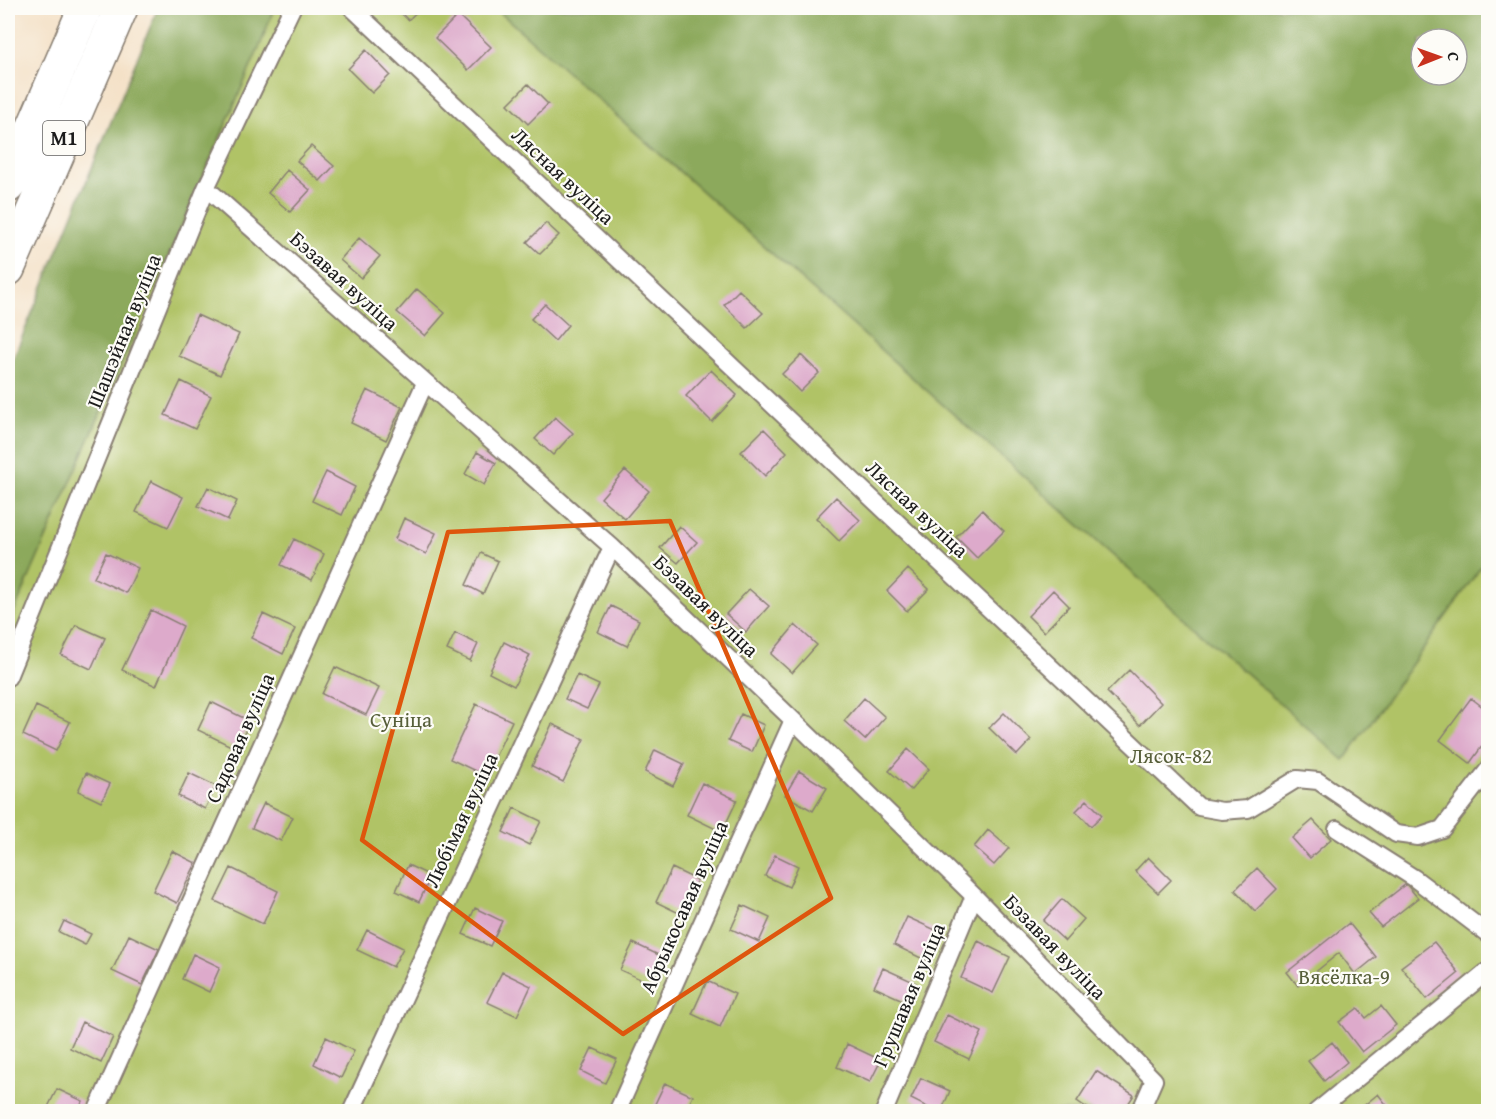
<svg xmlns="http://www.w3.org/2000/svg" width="1496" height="1119" viewBox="0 0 1496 1119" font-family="'Gentium Book Plus',serif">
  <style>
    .green { fill: #b0c366; stroke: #667041; stroke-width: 1.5 }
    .forest { fill: #8ca95b; stroke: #54623c; stroke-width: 1.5; fill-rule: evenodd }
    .building { fill: #ddaacb }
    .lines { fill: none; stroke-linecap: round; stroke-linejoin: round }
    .service-casing { stroke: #887e72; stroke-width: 20 }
    .trunk-casing { stroke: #887e72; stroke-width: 36 }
    .service { stroke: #fff; stroke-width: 16 }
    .trunk { stroke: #fff; stroke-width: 33 }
    .marked { fill: none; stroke: #de560d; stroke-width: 4.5; stroke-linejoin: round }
    .labels { text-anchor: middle; stroke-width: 4.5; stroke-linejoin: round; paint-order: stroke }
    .shield { fill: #fdfcf7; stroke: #605f5e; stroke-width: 1.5 }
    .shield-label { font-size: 20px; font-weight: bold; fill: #1c1c1c }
    .street-label { font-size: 21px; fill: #1c1c1c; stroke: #fdfcf7 }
    .park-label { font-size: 21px; fill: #575f3a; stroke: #fdfcf7 }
  </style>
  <rect width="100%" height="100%" fill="#fdfcf7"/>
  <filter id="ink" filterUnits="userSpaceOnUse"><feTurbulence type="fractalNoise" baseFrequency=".0167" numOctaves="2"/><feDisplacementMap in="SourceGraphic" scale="12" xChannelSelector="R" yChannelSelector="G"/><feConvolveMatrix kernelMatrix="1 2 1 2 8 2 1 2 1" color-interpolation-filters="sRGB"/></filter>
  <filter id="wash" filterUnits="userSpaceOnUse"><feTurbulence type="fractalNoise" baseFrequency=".008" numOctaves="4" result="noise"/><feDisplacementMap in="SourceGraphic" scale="24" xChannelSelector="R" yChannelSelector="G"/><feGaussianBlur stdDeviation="1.35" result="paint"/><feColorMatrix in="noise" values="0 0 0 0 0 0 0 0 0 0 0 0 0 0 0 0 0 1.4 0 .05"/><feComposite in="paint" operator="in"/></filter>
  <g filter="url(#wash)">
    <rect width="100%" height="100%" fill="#f4e1c7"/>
    <path class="green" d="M274,8H495L1344,760L1488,557V1111L8,1112V626L261,43Z"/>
    <path class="forest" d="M158,8H274L261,43L8,626V371Z
      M495,8H1488V557L1344,760ZM1421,39H1457V75H1421Z"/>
    <g id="blocks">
      <path class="building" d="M396,8H421L408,20Z
        M458,15L491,47L468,70L435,38Z
        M366,50L390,75L372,93L348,69Z
        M528,84L548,104L528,124L508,104Z
        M311,146L334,166L320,181L297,161Z
        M287,170L310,190L290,212L268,193Z
        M546,223L559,235L540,254L527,242Z
        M359,238L380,256L361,278L340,260Z
        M417,289L445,313L425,336L397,312Z
        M739,290L763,313L747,328L724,305Z
        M545,304L568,325L555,341L531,319Z
        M197,315L239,334L220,375L179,356Z
        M801,355L819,373L800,392L782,374Z
        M711,370L737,395L712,422L686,396Z
        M181,381L211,396L195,429L165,415Z
        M367,390L402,407L386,440L351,423Z
        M555,417L573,433L553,455L535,439Z
        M764,429L787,452L765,476L741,452Z
        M477,452L496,463L484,485L465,474Z
        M625,470L649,491L625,519L601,498Z
        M326,472L355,487L342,515L312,501Z
        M151,481L183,497L168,527L136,512Z
        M208,487L237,501L228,520L198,506Z
        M836,497L860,520L839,541L816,518Z
        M982,510L1004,531L977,558L956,537Z
        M404,518L436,533L426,554L395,539Z
        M679,526L697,542L678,563L660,548Z
        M294,539L324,554L312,580L281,565Z
        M106,553L138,568L126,593L94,578Z
        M481,553L498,561L483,594L466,585Z
        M908,569L929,589L907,611L887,591Z
        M749,589L769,606L746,632L726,614Z
        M1053,590L1069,606L1044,632L1028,616Z
        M611,606L639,620L627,646L598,632Z
        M151,610L183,626L156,686L122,670Z
        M263,614L295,629L283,654L251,638Z
        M76,625L105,638L91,669L61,655Z
        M795,625L817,645L792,673L771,654Z
        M455,633L478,644L470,661L447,650Z
        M504,642L530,655L514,686L489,673Z
        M335,667L379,688L366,715L322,694Z
        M1129,670L1161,703L1140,725L1107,692Z
        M577,675L599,685L587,709L565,699Z
        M864,698L885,717L865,740L844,721Z
        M1471,698L1488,711V738L1470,763L1440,740Z
        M211,702L250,721L237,749L198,730Z
        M476,704L512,721L486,776L450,759Z
        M36,706L70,722L56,751L23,735Z
        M1004,713L1031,740L1017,755L989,728Z
        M741,714L764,725L752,752L728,741Z
        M552,724L584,739L563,782L532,766Z
        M908,749L929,769L911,790L889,771Z
        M655,750L684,764L673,786L645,772Z
        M799,771L827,788L813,811L785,795Z
        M86,773L110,784L101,802L78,791Z
        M189,773L216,786L205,809L178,796Z
        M702,783L737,800L722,832L687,815Z
        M1087,800L1102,815L1091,826L1076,811Z
        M264,803L293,817L281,841L252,828Z
        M514,808L541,821L529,845L503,832Z
        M1313,820L1331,839L1310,858L1292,838Z
        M988,830L1009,848L994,865L974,847Z
        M172,851L196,863L177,903L153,891Z
        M775,855L798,866L789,887L765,876Z
        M1148,857L1171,880L1158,893L1135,871Z
        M408,865L431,876L419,902L396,891Z
        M231,868L278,891L263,924L215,901Z
        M672,868L697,880L681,914L656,902Z
        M1257,868L1277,889L1255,911L1235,890Z
        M1406,884L1418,898L1381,927L1369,913Z
        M1062,899L1084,919L1065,941L1043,921Z
        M742,905L770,918L759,942L731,929Z
        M475,908L502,921L490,946L463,934Z
        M907,917L940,932L927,961L894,945Z
        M64,921L91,934L85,945L59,932Z
        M1349,923L1376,957L1355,974L1339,953L1298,986L1287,972Z
        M367,930L403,948L393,967L357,950Z
        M129,935L159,949L142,985L112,971Z
        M978,941L1010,957L993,993L961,978Z
        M1434,942L1459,973L1427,999L1401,967Z
        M633,943L663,957L651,984L620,970Z
        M193,954L220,967L209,992L182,979Z
        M883,968L916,983L907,1002L874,987Z
        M502,972L531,986L517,1016L487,1002Z
        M707,981L735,994L720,1027L692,1014Z
        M1381,1006L1396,1025L1362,1052L1339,1022L1358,1008L1366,1018Z
        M947,1015L982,1032L969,1059L934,1042Z
        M82,1022L113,1037L101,1063L70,1048Z
        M326,1037L354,1051L341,1078L314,1064Z
        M1332,1042L1347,1062L1324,1081L1308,1061Z
        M847,1044L881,1060L870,1082L837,1067Z
        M592,1048L617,1059L605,1083L581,1071Z
        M1096,1071L1134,1095L1123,1112H1093L1077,1101Z
        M921,1078L950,1091L941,1112H937L911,1099Z
        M665,1083L693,1096L685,1112H667L654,1106Z
        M57,1089L83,1101L77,1112L46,1111Z
        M1378,1094L1392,1112H1356Z
        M300,1105L314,1112H297Z"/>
    </g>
  </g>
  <g filter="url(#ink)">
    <use href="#blocks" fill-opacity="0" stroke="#887e72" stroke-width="1.5"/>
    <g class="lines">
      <defs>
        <path id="service" d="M352,8L1199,807L1222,811L1248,809L1297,779L1318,781L1396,834L1418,837L1442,829L1488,770
          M206,188L612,547L793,720L974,896L1154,1080L1140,1112
          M8,677L206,188L292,8
          M1337,829L1414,878L1488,934
          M96,1112L425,383
          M351,1112L612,547
          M617,1112L793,720
          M884,1112L974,896
          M1316,1112L1488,971"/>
        <path id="trunk" d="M8,186L85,8
          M8,269L121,8"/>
      </defs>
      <use href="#service" class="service-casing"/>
      <use href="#trunk" class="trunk-casing"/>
      <use href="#service" class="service"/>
      <use href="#trunk" class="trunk"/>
    </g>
  </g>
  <path class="marked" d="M670,521L831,898L623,1034L362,840L448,532Z"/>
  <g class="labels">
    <rect class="shield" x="43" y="121" width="42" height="34" rx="4.5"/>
    <g class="shield-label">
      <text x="64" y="145">М1</text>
    </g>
    <g class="street-label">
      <text transform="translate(563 176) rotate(43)" y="7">Лясная вуліца</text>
      <text transform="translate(344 281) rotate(42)" y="7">Бэзавая вуліца</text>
      <text transform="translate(124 331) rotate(-68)" y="7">Шашэйная вуліца</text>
      <text transform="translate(917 509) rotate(43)" y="7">Лясная вуліца</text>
      <text transform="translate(706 606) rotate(44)" y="7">Бэзавая вуліца</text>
      <text transform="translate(240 738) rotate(-66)" y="7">Садовая вуліца</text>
      <text transform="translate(461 820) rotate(-65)" y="7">Любімая вуліца</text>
      <text transform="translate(684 907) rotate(-66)" y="7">Абрыкосавая вуліца</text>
      <text transform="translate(1055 947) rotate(46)" y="7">Бэзавая вуліца</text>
      <text transform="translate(909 995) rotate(-67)" y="7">Грушавая вуліца</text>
    </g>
    <g class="park-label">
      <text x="401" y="727">Суніца</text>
      <text x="1171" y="763">Лясок-82</text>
      <text x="1344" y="984">Вясёлка-9</text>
    </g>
  </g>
  <rect width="1496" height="1119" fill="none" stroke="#fdfcf7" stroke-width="30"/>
  <g transform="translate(1439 57) rotate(89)"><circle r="28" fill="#fdfcf7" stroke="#a3a29f" stroke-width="1.5"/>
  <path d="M0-4.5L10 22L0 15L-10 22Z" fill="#c8321e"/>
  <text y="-9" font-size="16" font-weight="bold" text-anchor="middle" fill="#1c1c1c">С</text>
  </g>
</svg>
